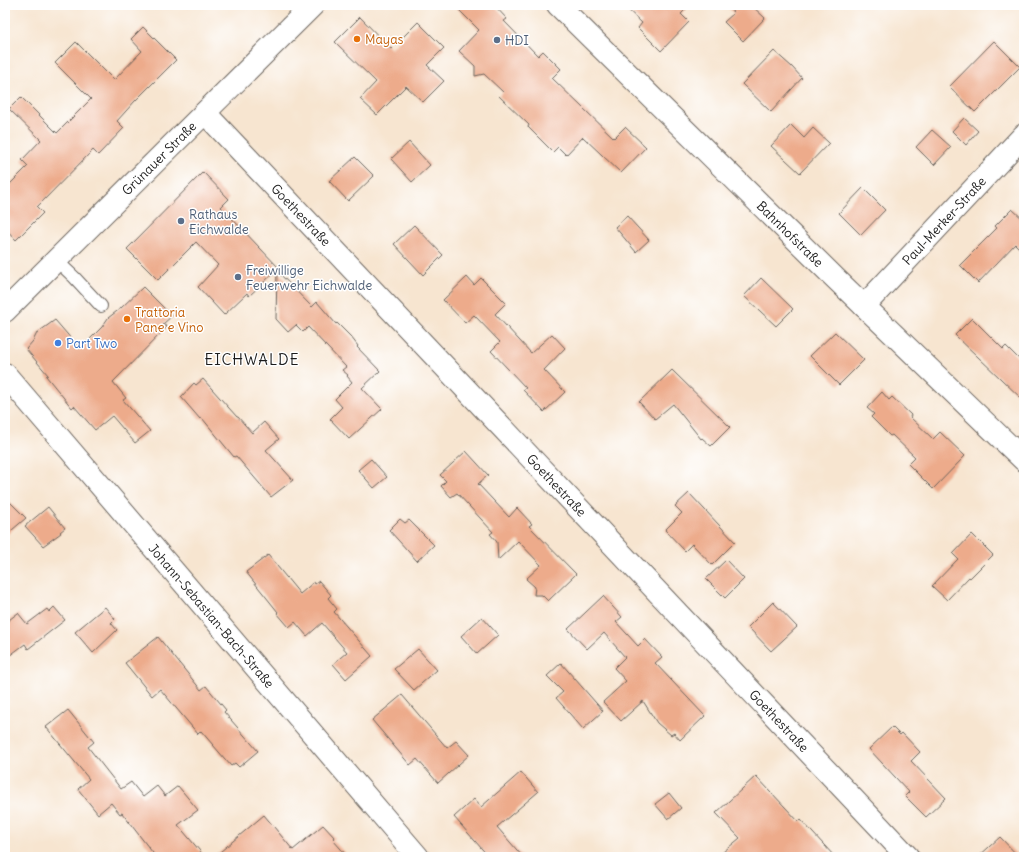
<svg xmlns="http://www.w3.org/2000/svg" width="1029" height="862" viewBox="0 0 1029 862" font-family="Delius,sans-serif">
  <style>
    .building { fill: #edab8b }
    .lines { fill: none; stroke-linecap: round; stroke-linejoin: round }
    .lane-casing { stroke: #69625b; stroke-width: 14 }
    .street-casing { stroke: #69625b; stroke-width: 24 }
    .lane { stroke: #fff; stroke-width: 12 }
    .street { stroke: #fff; stroke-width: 22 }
    .food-dot { fill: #e8710a; stroke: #fff; stroke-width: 1.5 }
    .service-dot { fill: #5c6f8a; stroke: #fff; stroke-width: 1.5 }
    .shop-dot { fill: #3f7fe0; stroke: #fff; stroke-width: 1.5 }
    .labels { text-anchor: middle; stroke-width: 3; stroke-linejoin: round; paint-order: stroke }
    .food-label { font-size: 13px; fill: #c56008; stroke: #fff; text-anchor: start }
    .service-label { font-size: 13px; fill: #4e5e75; stroke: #fff; text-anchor: start }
    .street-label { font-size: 13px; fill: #1c1c1c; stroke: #fff }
    .shop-label { font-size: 13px; fill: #366cbe; stroke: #fff; text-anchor: start }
    .quarter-label { font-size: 15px; letter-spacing: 1px; fill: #1c1c1c; stroke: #fff }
  </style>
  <rect width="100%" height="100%" fill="#fff"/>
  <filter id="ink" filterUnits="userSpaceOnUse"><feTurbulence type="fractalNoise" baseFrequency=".025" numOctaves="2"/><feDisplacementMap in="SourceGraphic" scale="8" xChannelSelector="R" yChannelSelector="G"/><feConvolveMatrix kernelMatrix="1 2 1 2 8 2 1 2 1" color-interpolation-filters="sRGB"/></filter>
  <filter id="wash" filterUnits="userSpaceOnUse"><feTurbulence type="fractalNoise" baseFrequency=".012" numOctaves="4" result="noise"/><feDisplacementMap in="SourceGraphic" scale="16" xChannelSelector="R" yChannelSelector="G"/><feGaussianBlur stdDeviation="0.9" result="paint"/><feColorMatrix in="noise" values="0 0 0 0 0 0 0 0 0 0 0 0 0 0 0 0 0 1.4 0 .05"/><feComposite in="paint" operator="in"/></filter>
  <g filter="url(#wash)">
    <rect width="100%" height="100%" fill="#f7e5d0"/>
    <g id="blocks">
      <path class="building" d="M454,5H494L507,19L504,21L538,56L543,51L561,69L552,78L614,138L625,127L646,147L621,173L583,137L566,155L558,147L553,152L528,127L529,125L499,96L503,92L484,74L475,76V66L459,51L479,30Z
        M623,5H690L681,14L689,22L661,51L638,28L642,23Z
        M725,5H751L765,18L743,41L724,22L734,13Z
        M360,17L391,49L418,22L444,48L427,65L444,81L423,102L406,86L377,115L360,99L376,82L335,42Z
        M143,27L176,60L135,101L117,121L124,128L98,155L93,150L37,207L43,213L16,240L5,228V189L28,166L22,160L41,140L9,109L21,97L57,133L91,99L55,63L76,42L114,80L142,51L131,39Z
        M994,41L1020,67L975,112L949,87Z
        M774,51L792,67L802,78L771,112L742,84Z
        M964,118L978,131L966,145L952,131Z
        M791,125L804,138L813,128L829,143L800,173L771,146Z
        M932,130L951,147L934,165L916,147Z
        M409,142L430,165L412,182L391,159Z
        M355,157L374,176L348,201L329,181Z
        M203,172L229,199L221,207L279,268L249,296L247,293L224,315L198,287L218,265L196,242L158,280L127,249Z
        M863,188L885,210L861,235L839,213Z
        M1012,209L1024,220V253L1015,244L978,283L960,265L997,228L995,226Z
        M627,216L649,240L636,252L615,227Z
        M414,225L443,255L423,275L394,244Z
        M277,271L312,307L317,302L336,324L337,323L351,337L358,346L357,347L380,371L362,388L382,409L349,439L330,419L342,407L335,399L352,382L347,376L348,375L342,370L346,367L308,327L303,332L296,325L288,332L276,319Z
        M467,277L474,285L481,278L506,303L495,314L531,353L552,334L565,348L544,370L565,392L544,412L523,390L526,388L491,351L500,342L474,315L465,323L443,300Z
        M761,278L793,309L776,326L744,296Z
        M143,287L172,316L163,324L167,327L113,382L126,398L123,400L150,431L135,443L112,416L95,430L74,406L72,408L46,376L48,375L26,349L33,341L37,333L55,320L80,349L102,327L108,318L121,308Z
        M972,318L1003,349L1006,346L1024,364V401L955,335Z
        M835,332L864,360L839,385L810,356Z
        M672,370L730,427L711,446L702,438L701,439L673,404L655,419L639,402Z
        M203,379L237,417H238L252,433L264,422L279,439L266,450L293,480L271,497L236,456L234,457L202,418L200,419L181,397L194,383L196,385Z
        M882,392L889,400L892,397L911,415L910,417L933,439L940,432L965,456L933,489L908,464L915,457L892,435L890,436L871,417L874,414L867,408Z
        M466,451L488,475L478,484L509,517L517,508L532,524L529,526L576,574L548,601L542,595H534L535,587L526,579L541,565L518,541L498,560L497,542L490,534L493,532L457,493L451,497L441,486L446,481L440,475Z
        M371,459L387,477L374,488L358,470Z
        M689,493L735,542L712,565L692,544L685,551L665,530L682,513L675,506Z
        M5,497L26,518L5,536Z
        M48,507L65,528L60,532L61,533L43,546L25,526Z
        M400,519L405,523L409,520L434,545L417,561L389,530Z
        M972,534L993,555L970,578L969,577L947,600L932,586L958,559L953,554Z
        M268,555L300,594L314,582L315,584L319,581L331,595L328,598L337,609L334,612L372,656L346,679L333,664L347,652L322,623L307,636L295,622L289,627L277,613L278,612L246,572Z
        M726,560L744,579L725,598L706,579Z
        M603,596L622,617L616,622L638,646L645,639L662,657L655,663L705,716L680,740L674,733L671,735L657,723L643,701L621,721L603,702L626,681L614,668L625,657L604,633L587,649L568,629Z
        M773,602L797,627L771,651L748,627Z
        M54,607L65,620L28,649L25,644L5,659V623L18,613L27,624L47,609L49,612Z
        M105,607L115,619L111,623L117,630L93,653L75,632Z
        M482,617L498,635L477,654L461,636Z
        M158,637L201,690L206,686L226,710L224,712L258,751L239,767L235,763L231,766L201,731L198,734L160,689L152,696L125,663Z
        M418,649L437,670L414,690L394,669Z
        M561,663L603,711L583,729L556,698L563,692L547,676Z
        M402,695L447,748L456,741L469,755L438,783L417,759L410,765L372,720Z
        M68,710L94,742L88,747L121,789L131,782L143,797L157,786L165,796L178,786L198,810L178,825L205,857H156L122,813L120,814L111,803L98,814L78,789L89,779L46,727Z
        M892,727L900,735L902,733L920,752L911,761L946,798L926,817L905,796L909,792L869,749Z
        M521,772L538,792L497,827L523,857H489L454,817L474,799L481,807Z
        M756,776L799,822L801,820L835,857H717L740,838L716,813Z
        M669,793L681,808L668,819L655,804Z
        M264,815L293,850L323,825L335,838L333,840L348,857H214Z
        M1000,837L1019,857H978Z"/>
    </g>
  </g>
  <g filter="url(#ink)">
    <use href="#blocks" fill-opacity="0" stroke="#69625b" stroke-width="1"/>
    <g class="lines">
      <defs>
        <path id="lane" d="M56,260L74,277L101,306"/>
        <g id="street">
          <path id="s1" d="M558,5L835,278L1024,460"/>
          <path id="s2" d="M205,113L908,857"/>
          <path id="s3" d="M864,306L1024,135"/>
          <path id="s4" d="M5,311L313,5"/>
          <path id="s5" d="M5,374L418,857"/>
        </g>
      </defs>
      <use href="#lane" class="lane-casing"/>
      <use href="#street" class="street-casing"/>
      <use href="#lane" class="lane"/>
      <use href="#street" class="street"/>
    </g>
  </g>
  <g class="food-dot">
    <circle cx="357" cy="39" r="4"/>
    <circle cx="127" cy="319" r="4"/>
  </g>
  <g class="service-dot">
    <circle cx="497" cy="40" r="4"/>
    <circle cx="181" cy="221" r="4"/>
    <circle cx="238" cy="277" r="4"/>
  </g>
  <circle class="shop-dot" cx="58" cy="343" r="4"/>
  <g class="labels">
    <g class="food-label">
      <text x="365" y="44">Mayas</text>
      <text x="135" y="317">Trattoria<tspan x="135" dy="15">Pane e Vino</tspan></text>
    </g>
    <g class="service-label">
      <text x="505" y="45">HDI</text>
      <text x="189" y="219">Rathaus<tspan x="189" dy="15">Eichwalde</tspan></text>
      <text x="246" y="275">Freiwillige<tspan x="246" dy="15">Feuerwehr Eichwalde</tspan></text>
    </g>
    <g class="street-label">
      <text dy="5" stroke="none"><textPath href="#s4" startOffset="217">Grünauer Straße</textPath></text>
      <text dy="5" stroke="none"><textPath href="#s2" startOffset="140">Goethestraße</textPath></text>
      <text dy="5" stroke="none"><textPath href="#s3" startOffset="117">Paul-Merker-Straße</textPath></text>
      <text dy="5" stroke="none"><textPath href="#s1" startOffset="326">Bahnhofstraße</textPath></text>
      <text dy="5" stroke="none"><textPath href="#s2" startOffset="512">Goethestraße</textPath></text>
      <text dy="5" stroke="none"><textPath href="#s5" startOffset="318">Johann-Sebastian-Bach-Straße</textPath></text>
      <text dy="5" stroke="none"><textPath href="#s2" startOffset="836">Goethestraße</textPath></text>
    </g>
    <g class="shop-label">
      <text x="66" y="348">Part Two</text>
    </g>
    <g class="quarter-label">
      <text x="252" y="365">EICHWALDE</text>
    </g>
  </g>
  <rect width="1029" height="862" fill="none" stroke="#fff" stroke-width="20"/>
</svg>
